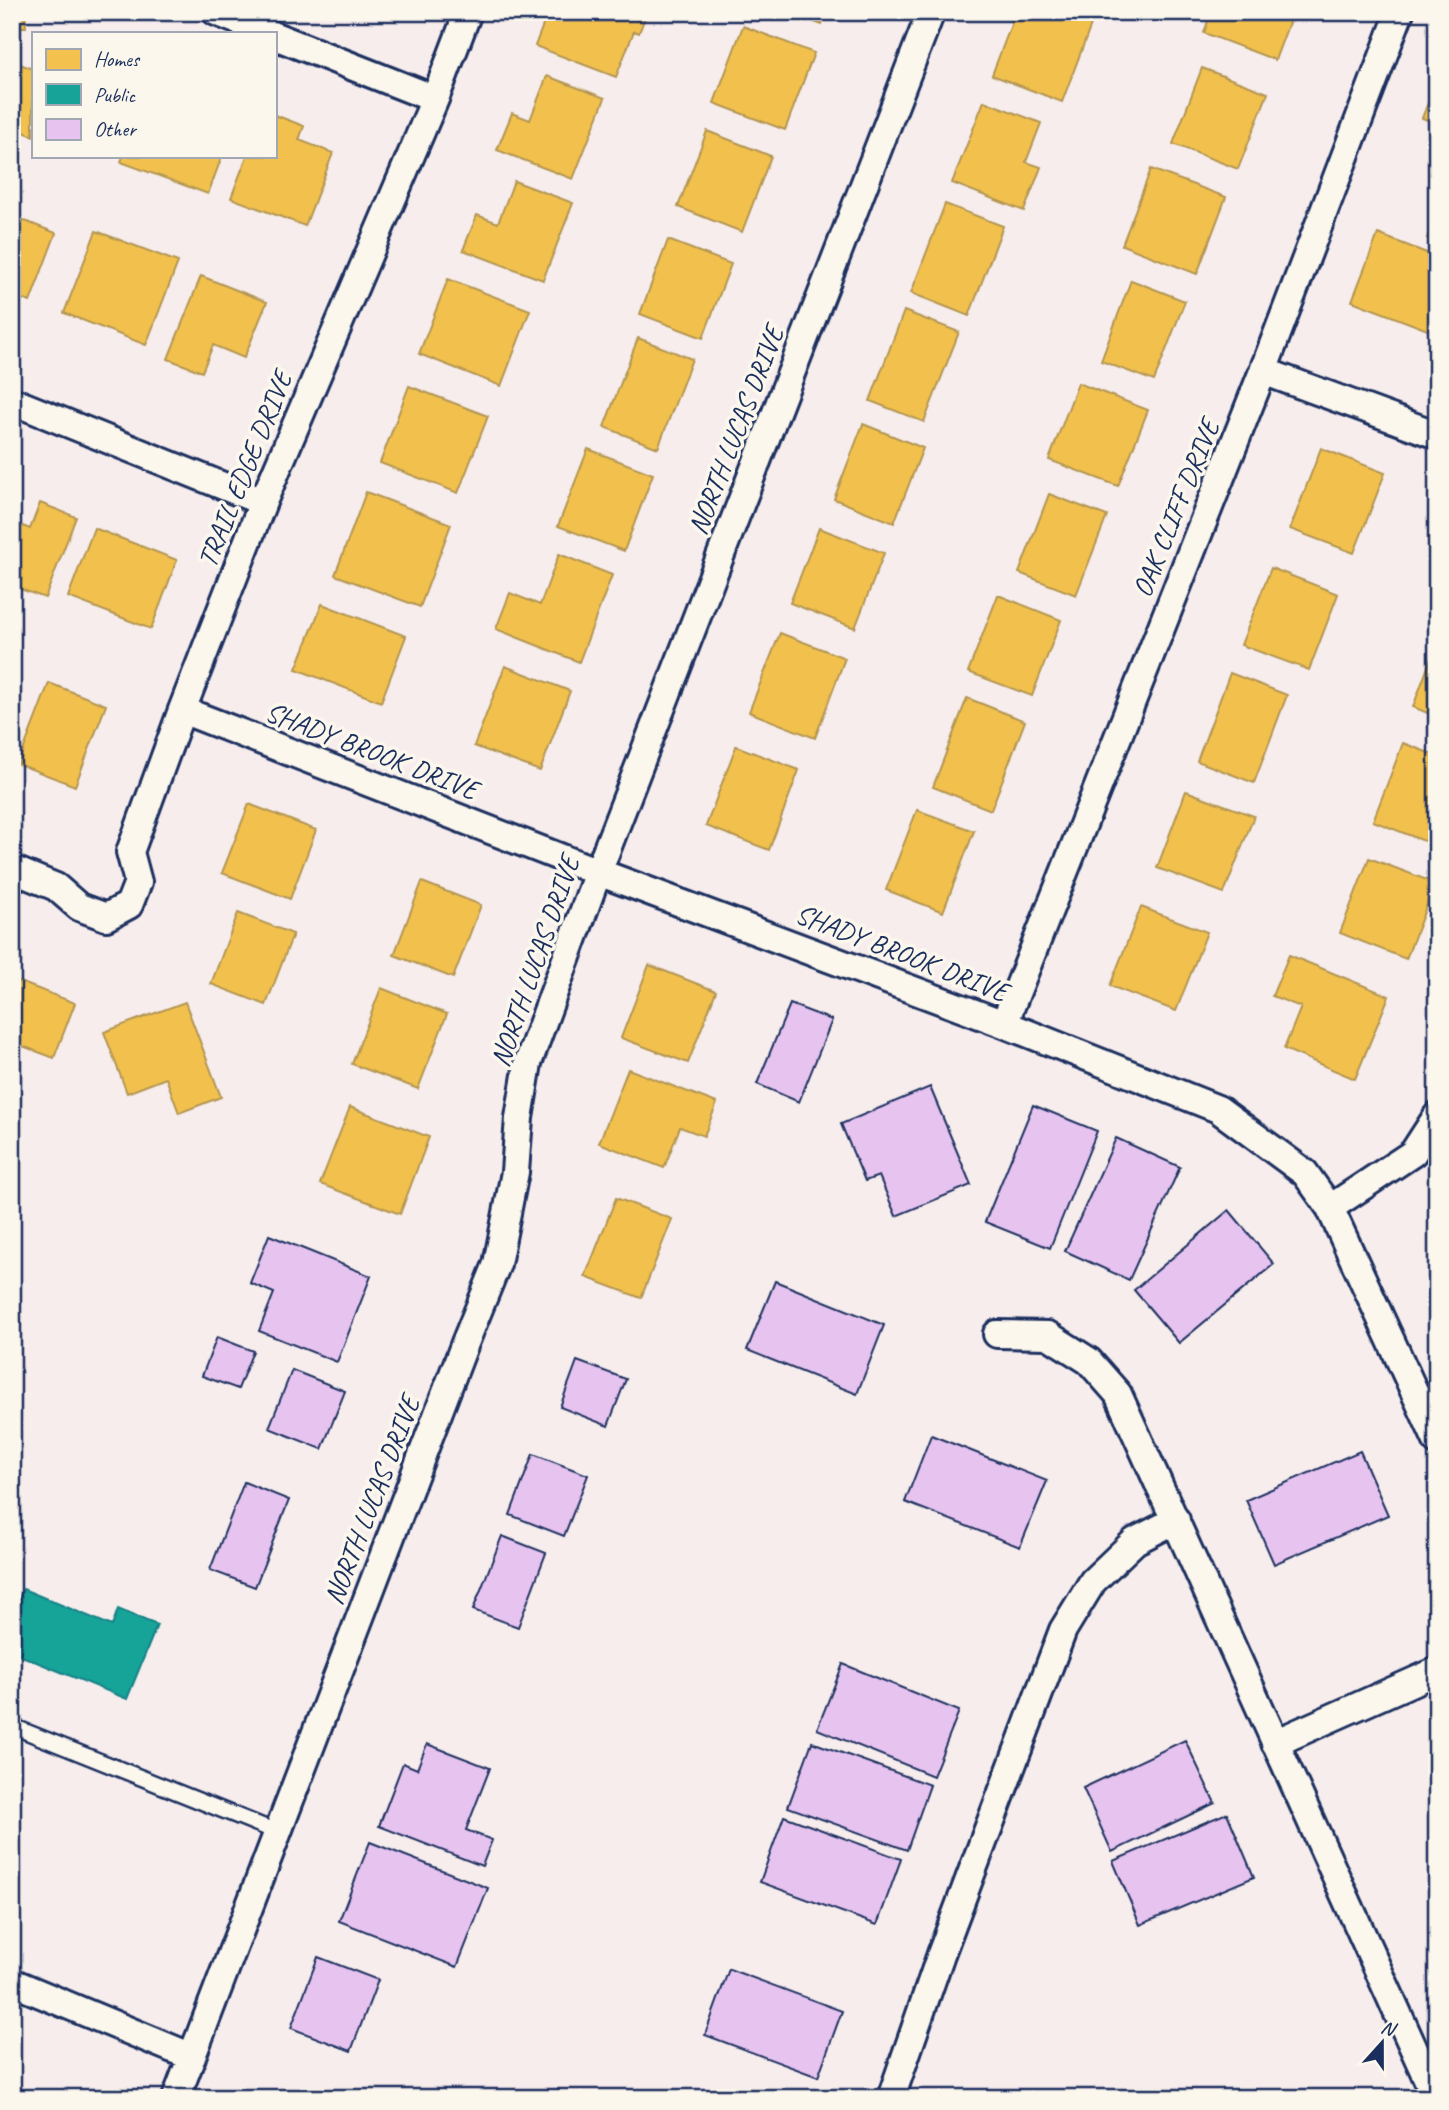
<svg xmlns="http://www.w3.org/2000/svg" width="1449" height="2110" viewBox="0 0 1449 2110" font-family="Caveat,sans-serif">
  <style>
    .homes { fill: #f2c14e; stroke: #b29553; stroke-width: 2 }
    .public { fill: #17a398; stroke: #188087; stroke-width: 2 }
    .building { fill: #e7c4f0; stroke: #1b2f5e; stroke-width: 2 }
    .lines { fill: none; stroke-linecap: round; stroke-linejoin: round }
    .service-casing { stroke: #1b2f5e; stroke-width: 19 }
    .minor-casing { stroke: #1b2f5e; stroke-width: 32 }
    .service { stroke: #fbf7ec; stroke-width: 14 }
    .minor { stroke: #fbf7ec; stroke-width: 26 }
    .labels { text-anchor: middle; stroke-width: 7; stroke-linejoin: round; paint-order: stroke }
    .street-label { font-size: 28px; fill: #1b2f5e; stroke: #fbf7ec }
  </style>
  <rect width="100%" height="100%" fill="#f7eded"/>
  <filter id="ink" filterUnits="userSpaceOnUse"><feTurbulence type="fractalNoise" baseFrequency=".0143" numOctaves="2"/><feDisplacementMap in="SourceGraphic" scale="14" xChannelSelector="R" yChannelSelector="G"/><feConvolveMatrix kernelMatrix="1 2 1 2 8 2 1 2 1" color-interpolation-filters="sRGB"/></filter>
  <g filter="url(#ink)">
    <path class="homes" d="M12,12H25L26,27H12Z
      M548,12H647L639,33L634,31L616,77L535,46Z
      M788,12H827L822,25Z
      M1016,12H1057L1091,25L1062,102L992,75Z
      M1211,12H1293L1275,60L1204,33Z
      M743,26L814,53L785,130L714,103Z
      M12,61L33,69V136L12,127Z
      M1202,68L1268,93L1238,169L1173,144Z
      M547,76L605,98L573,179L497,150L512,113L530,120Z
      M1437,80V124L1422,118Z
      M984,101L1041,123L1026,162L1041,167L1024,211L952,183Z
      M275,115L304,126L299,140L333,153L305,226L231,198L247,156H275Z
      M707,131L771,156L742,232L678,207Z
      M123,156H222L208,194L121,162Z
      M1151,169L1226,197L1197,274L1122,245Z
      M514,181L573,203L543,280L463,250L477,215L498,223Z
      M945,204L1003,226L969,316L911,293Z
      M1437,213V241L1427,238Z
      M12,216L56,233L30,302L12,295Z
      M96,231L178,262L146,345L64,313Z
      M1378,234L1437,257V313L1430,331L1352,301Z
      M668,240L731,264L703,338L640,314Z
      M201,276L267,302L244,358L213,345L202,372L168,359Z
      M448,279L530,310L501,386L419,354Z
      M1131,280L1185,301L1154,381L1101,361Z
      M904,311L959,332L924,422L870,401Z
      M638,338L692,359L658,448L604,427Z
      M1078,383L1148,410L1118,486L1049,460Z
      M409,386L488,416L458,493L380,463Z
      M863,424L923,448L894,523L834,499Z
      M1321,448L1385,473L1354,553L1290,529Z
      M588,449L653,474L624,551L558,526Z
      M366,492L451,524L420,607L335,575Z
      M1049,494L1107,516L1076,595L1019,573Z
      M40,503L76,517L45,598L12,586V522L30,529Z
      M94,528L177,560L151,629L68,597Z
      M819,528L884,553L855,628L790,603Z
      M559,554L612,575L579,662L496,629L510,593L540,605Z
      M1271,568L1338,594L1309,670L1241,645Z
      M998,595L1061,620L1032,696L968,672Z
      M322,604L406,636L381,702L296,669Z
      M780,633L845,658L815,738L749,712Z
      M1432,656L1437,657V717L1413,707Z
      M505,666L570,691L540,771L474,746Z
      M1230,673L1287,695L1254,783L1197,761Z
      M49,683L106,705L75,786L18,764Z
      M967,698L1025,721L991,810L933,787Z
      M1403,743L1437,756V846L1373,821Z
      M736,746L799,770L769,850L706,826Z
      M1186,791L1254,816L1224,893L1157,868Z
      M249,804L316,830L290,899L222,873Z
      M917,810L974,831L943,912L886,890Z
      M1369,858L1435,883L1406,959L1340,933Z
      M422,882L481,905L453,978L394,955Z
      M1141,907L1207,932L1176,1011L1110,986Z
      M238,913L293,934L266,1005L211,984Z
      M1289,955L1389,996L1355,1079L1284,1049L1301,1007L1272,996Z
      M649,965L716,991L688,1063L621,1038Z
      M12,979L75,1003L54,1058L12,1042Z
      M381,988L447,1014L418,1089L352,1064Z
      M185,1002L221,1097L179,1113L166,1078L127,1093L104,1032Z
      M628,1069L717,1103L704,1136L680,1127L664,1168L599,1143Z
      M350,1107L429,1137L400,1214L320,1184Z
      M616,1198L672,1219L641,1298L585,1277Z"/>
    <path class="public" d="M23,1589L112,1626L118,1609L157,1625L127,1699L12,1652V1614Z"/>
    <path class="building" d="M790,1004L832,1020L799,1102L757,1084Z
      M930,1087L971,1185L896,1216L879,1176L865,1181L841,1124Z
      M1033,1105L1097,1131L1050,1248L985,1222Z
      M1116,1138L1180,1167L1129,1280L1065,1251Z
      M1229,1210L1274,1264L1179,1343L1134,1290Z
      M269,1235L371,1276L337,1362L259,1331L274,1293L250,1283Z
      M775,1281L884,1325L857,1394L747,1350Z
      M217,1337L253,1351L238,1389L202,1376Z
      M577,1361L626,1379L608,1426L560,1407Z
      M292,1370L345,1391L322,1449L269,1428Z
      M931,1435L1047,1481L1020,1547L905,1502Z
      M1360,1451L1388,1515L1274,1564L1246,1500Z
      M533,1454L588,1475L564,1536L510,1515Z
      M244,1482L289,1500L255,1587L210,1570Z
      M502,1536L546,1553L518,1627L473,1610Z
      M843,1664L959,1711L933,1776L817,1729Z
      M1185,1740L1215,1803L1112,1852L1083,1788Z
      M812,1742L930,1785L907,1850L788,1807Z
      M427,1744L490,1768L466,1830L492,1840L482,1866L379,1826L403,1763L417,1769Z
      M1227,1813L1254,1877L1140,1925L1113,1861Z
      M784,1816L901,1859L877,1925L760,1882Z
      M370,1842L488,1888L457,1967L339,1921Z
      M318,1957L378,1980L351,2051L291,2028Z
      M729,1969L842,2011L818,2077L705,2035Z"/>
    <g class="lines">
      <defs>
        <path id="service" d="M12,1726L277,1832"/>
        <path id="minor" d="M216,12L269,33
          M275,36L435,99
          M1263,371L1437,435
          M12,401L263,502
          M182,710L598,872L1004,1024L1218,1109L1305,1173L1330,1208L1437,1441
          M12,869L56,887L79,907L106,917L129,905L138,882L130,852L182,710L263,502L435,99L468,12
          M1004,1024L1263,371L1400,12
          M1330,1208L1413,1153L1437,1116
          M997,1334L1048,1335L1089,1361L1118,1394L1436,2098
          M1275,1743L1437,1671
          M12,1982L192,2057
          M176,2098L465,1343L497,1264L515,1172L519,1118L528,1063L598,872L931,12
          M891,2098L941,1954L1063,1630L1093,1581L1135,1541L1176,1520"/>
      </defs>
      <use href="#service" class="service-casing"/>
      <use href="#minor" class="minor-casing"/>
      <use href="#service" class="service"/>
      <use href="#minor" class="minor"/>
    </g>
  </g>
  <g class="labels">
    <g class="street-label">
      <text transform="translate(735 430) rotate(-69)" y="10">NORTH LUCAS DRIVE</text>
      <text transform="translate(244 469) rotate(-68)" y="10">TRAIL EDGE DRIVE</text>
      <text transform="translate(1175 508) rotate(-68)" y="10">OAK CLIFF DRIVE</text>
      <text transform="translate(372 750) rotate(21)" y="10">SHADY BROOK DRIVE</text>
      <text transform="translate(902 952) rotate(21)" y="10">SHADY BROOK DRIVE</text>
      <text transform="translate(534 961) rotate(-71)" y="10">NORTH LUCAS DRIVE</text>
      <text transform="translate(371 1500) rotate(-69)" y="10">NORTH LUCAS DRIVE</text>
    </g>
  </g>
  <rect width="1449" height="2110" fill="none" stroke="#fbf7ec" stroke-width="42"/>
  <rect x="21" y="21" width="1407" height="2068" fill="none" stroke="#1b2f5e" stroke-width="2.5" filter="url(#ink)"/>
  <rect x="32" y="32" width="245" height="126" fill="#fbf7ec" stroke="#a1a7b3" stroke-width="2"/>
  <rect x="46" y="49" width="35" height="21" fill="#f2c14e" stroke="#a1a7b3" stroke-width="2"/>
  <text x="94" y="66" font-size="21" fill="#1b2f5e">Homes</text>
  <rect x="46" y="84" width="35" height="21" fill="#17a398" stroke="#a1a7b3" stroke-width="2"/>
  <text x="94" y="102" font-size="21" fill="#1b2f5e">Public</text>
  <rect x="46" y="119" width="35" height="21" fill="#e7c4f0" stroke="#a1a7b3" stroke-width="2"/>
  <text x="94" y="136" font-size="21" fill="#1b2f5e">Other</text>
  <g transform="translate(1382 2043) rotate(21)" stroke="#fbf7ec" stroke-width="5" paint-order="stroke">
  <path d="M0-5L12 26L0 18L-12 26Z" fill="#1b2f5e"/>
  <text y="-10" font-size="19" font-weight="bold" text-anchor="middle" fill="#1b2f5e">N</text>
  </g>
</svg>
